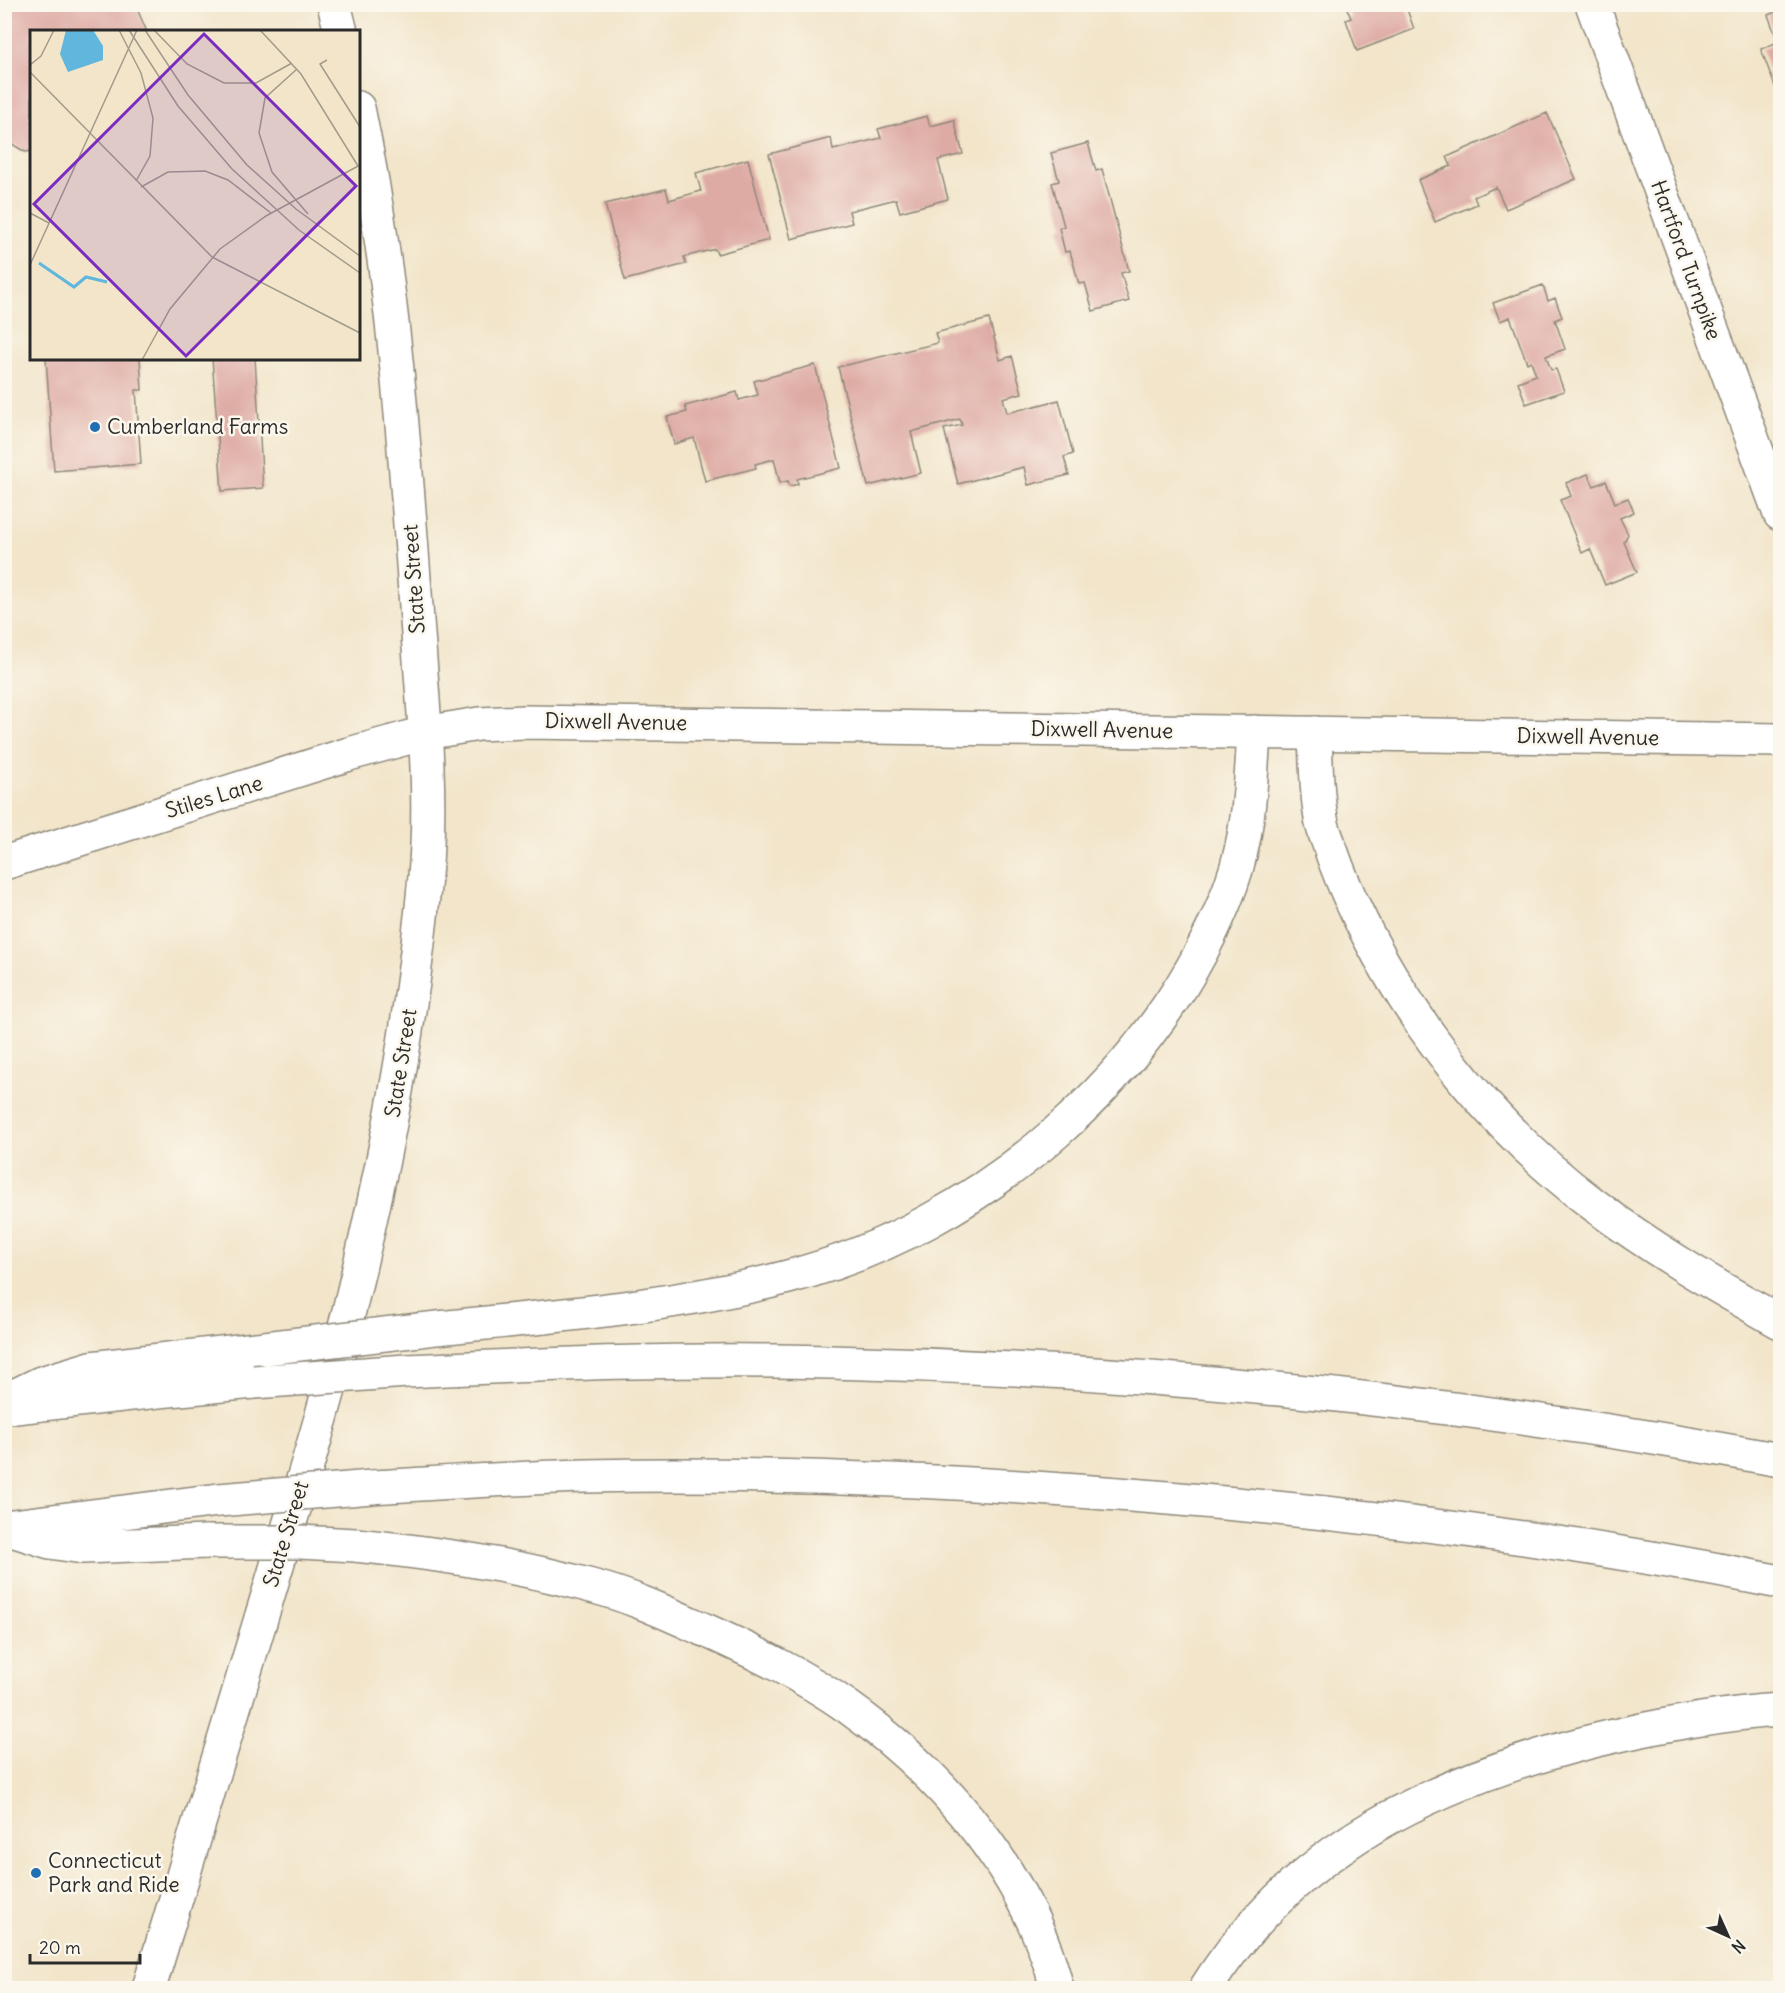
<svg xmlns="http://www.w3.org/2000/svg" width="1785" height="1993" viewBox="0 0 1785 1993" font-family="Delius,sans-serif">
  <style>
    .building { fill: #deaba4 }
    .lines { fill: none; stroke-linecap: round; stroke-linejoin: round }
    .minor-casing { stroke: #8e887a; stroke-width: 36 }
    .major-casing { stroke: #8e887a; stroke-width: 36 }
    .highway-casing { stroke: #8e887a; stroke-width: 36 }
    .minor { stroke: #fff; stroke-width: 33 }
    .major { stroke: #fff; stroke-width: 33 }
    .highway { stroke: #fff; stroke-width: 33 }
    .highway-bridge-casing { stroke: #8e887a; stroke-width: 36; stroke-linecap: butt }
    .highway-bridge { stroke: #fff; stroke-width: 33 }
    .poi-dot { fill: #1f6fb2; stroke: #fbf7ec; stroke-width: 2 }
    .labels { text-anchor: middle; stroke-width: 5; stroke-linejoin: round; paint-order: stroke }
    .street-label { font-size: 21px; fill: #2b2b2b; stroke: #fbf7ec }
    .poi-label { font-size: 21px; fill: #2b2b2b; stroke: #fbf7ec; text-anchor: start }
    .inset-river { fill: none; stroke: #60b6dc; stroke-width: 3 }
    .inset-road { fill: none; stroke: #a29b8a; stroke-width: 1.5 }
    .view { fill: #7b2cbf; fill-opacity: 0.15; stroke: #7b2cbf; stroke-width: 3 }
    .inset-edge { fill: none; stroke: #2b2b2b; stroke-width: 3 }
  </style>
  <rect width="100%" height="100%" fill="#fbf7ec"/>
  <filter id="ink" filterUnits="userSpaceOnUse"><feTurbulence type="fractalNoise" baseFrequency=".0167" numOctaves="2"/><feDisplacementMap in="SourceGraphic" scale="12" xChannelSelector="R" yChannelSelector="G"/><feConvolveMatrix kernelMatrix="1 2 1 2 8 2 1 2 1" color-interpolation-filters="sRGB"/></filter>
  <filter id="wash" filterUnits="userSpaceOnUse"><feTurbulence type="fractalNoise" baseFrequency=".008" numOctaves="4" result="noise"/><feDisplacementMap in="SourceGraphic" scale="24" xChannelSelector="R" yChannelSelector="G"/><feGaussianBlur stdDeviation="1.35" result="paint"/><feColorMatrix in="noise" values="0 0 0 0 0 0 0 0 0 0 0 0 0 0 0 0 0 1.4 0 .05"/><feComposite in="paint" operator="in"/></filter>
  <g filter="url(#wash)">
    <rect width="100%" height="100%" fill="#f2e5ca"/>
    <g id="blocks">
      <path class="building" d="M4,4H135L147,32H32V151L25,152L4,139Z
        M1345,4H1405L1414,29L1357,51L1346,20L1351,18Z
        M1780,10V100L1761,49L1778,42L1768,15Z
        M1547,113L1576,179L1506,209L1496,187L1474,197L1477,204L1435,222L1418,180L1451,166L1447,157Z
        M927,116L930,126L954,120L963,154L938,160L948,199L900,212L896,199L849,211L852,223L791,239L769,154L831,138L833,150L881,138L878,129Z
        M1088,143L1096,171L1102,169L1129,271L1121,273L1129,301L1093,311L1085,283L1079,284L1070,251L1065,252L1059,228L1064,226L1052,183L1059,181L1051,153Z
        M748,159L769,240L717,254L715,249L684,257L686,264L625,280L605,204L666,189L669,200L701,191L696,173Z
        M1543,285L1548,301L1555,298L1562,317L1555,320L1565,349L1546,356L1551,370L1556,369L1564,391L1526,404L1518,382L1536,375L1531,361L1527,363L1510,317L1500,321L1493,303Z
        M989,319L1000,360L1012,356L1022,393L1003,398L1007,413L1059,400L1073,454L1064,457L1069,475L1028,485L1024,467L958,484L944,429L962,425L960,419L911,432L921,473L868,486L838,367L938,343L935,333Z
        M46,358H140L142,390H136L141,464L54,471Z
        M212,358H255L263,488L222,491Z
        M815,365L841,468L797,479L798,484L790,486L788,481L780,483L774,459L755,464L756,468L705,481L694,438L674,444L667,417L687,412L685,406L737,392L739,400L758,395L754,381Z
        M1588,474L1594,486L1606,481L1615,503L1628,498L1634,512L1620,518L1628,534L1624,542L1637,572L1605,585L1590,549L1582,553L1560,500L1571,496L1566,483Z"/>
    </g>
  </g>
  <g filter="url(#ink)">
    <use href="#blocks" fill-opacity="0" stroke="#8e887a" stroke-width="1.5"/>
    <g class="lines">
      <defs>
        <path id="minor" d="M4,863L349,754L425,733"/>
        <path id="major" d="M334,4L341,32
          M1592,4L1780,514
          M425,733L479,724L525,722L1780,740
          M149,1988C190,1853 231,1718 272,1582C292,1514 314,1447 332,1378C375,1213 410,1046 425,876C433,786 422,696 416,606C404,440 393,272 358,108"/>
        <path id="highway" d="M1315,733C1316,761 1316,790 1321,818C1322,827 1326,836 1329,844C1339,875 1353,906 1368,935C1422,1039 1500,1134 1593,1204C1652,1249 1716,1286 1780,1322
          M419,1330C540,1317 670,1308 788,1277C979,1228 1163,1072 1231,885C1249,836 1251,783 1254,732
          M407,1371C548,1364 689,1358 830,1362C1149,1369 1466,1402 1780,1460
          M4,1401L41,1383L91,1368L265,1348
          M15,1407L158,1391L254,1382
          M372,1487C443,1483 514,1478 585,1476C763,1472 941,1480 1118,1494C1340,1511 1562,1538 1780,1582
          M4,1527L219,1500
          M12,1530L50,1542L83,1547L207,1542
          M355,1545C435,1553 517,1565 595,1587C633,1597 669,1614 705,1630C754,1652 804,1676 848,1707C943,1775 1028,1873 1057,1988
          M1206,1988C1295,1846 1436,1781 1593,1741C1655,1726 1717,1714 1780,1710"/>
      </defs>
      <use href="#minor" class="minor-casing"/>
      <use href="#major" class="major-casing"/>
      <use href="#highway" class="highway-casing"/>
      <use href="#minor" class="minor"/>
      <use href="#major" class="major"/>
      <use href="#highway" class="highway"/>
      <defs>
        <path id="highway-bridge" d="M265,1348L419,1330
          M254,1382L407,1371
          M219,1500L372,1487
          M207,1542H300L355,1545"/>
      </defs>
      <use href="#highway-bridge" class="highway-bridge-casing"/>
      <use href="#highway-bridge" class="highway-bridge"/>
    </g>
  </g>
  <g class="poi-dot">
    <circle cx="95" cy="427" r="6"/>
    <circle cx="36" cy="1873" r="6"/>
  </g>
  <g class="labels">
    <g class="street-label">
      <text transform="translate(1686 260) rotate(70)" y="7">Hartford Turnpike</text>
      <text transform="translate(414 579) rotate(-94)" y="7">State Street</text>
      <text transform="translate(616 722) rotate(1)" y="7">Dixwell Avenue</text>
      <text transform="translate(1102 730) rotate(1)" y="7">Dixwell Avenue</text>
      <text transform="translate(1588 737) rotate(1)" y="7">Dixwell Avenue</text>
      <text transform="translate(214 797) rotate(-17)" y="7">Stiles Lane</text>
      <text transform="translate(401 1063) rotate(-81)" y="7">State Street</text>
      <text transform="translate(286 1534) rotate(-73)" y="7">State Street</text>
    </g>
    <g class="poi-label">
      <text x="107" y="434">Cumberland Farms</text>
      <text x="48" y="1868">Connecticut<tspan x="48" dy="24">Park and Ride</tspan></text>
    </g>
  </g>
  <g transform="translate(30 30)">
    <rect width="330" height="330" fill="#f2e5ca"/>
    <path d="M36,0H63L73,16V30L38,42L30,24Z" fill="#60b6dc"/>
    <path class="inset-river" d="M9,233L44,257L56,247L77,252"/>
    <path class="inset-road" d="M89,0L111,43L123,88L120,126L106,151M99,0L148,76L202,139L269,200L330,243M115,0L158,65L217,135L266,179L330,226M124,0L157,34L194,53H226L262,33M230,0L271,44L328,136M297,30L290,34L330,97M0,35L11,26L24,0M267,39L235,68L229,103L242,142L278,184M0,42L182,227M111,157L138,142L175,141L198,150L241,183M0,183L19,193M182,227L330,303M0,235L107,0M112,330L140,279L190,219L236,186L330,135"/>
    <path class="view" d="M174,4L326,156L156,326L4,174Z"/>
    <rect width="330" height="330" class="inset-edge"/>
  </g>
  <rect width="1785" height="1993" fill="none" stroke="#fbf7ec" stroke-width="24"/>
  <g transform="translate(1728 1936) rotate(135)" stroke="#fbf7ec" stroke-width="4.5" paint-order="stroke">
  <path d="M0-4.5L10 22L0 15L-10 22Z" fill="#2b2b2b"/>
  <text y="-9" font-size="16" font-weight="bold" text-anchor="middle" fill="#2b2b2b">N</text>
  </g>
  <path d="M30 1954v9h110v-9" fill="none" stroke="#2b2b2b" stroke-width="3"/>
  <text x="39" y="1954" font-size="18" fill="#2b2b2b" stroke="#fbf7ec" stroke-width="4.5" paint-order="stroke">20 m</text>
</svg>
